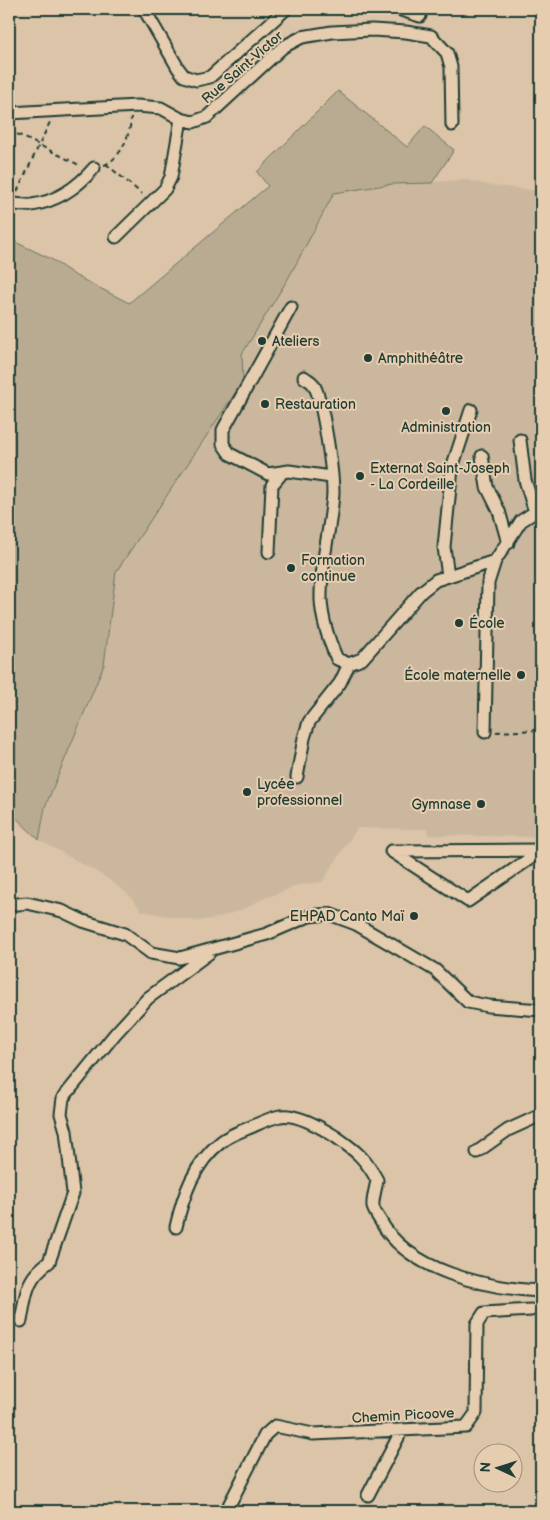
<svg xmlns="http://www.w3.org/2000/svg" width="550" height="1520" viewBox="0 0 550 1520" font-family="'Balsamiq Sans',sans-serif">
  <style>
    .built { fill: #cab79d }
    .green { fill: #b8ab92; stroke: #6c7463 }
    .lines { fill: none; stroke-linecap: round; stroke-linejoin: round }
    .minor-casing { stroke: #1f3d34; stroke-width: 15 }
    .path { stroke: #1f3d34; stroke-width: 2; stroke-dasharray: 5 4; stroke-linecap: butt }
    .minor { stroke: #e7cdaf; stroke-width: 11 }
    .poi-dot { fill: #1f3d34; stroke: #e7cdaf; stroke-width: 2 }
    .labels { text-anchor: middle; stroke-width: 4; stroke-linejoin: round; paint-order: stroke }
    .street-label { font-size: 14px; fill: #1f3d34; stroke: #e7cdaf }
    .poi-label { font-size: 14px; fill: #1f3d34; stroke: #e7cdaf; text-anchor: start }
  </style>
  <rect width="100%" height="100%" fill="#dbc4a8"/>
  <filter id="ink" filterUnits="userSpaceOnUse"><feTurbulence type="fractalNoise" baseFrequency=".02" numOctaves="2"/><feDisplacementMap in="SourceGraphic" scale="10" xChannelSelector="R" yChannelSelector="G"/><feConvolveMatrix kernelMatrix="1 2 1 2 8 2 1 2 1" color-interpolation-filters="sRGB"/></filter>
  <g filter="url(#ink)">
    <path class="built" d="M468,180L487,185L541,191V840L540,837L428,835L427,829L357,828L322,882L299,885L258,901L246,908L217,918L196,921L142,911L128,894L104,876L39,840L45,807L104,666L116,572L243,381L242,354L289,277L334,193L392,184Z"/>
    <path class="green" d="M338,91L407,147L425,126L454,150L432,183L392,184L334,193L289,277L242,354L243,381L116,572L104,665L45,807L39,840L9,811V239L51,259L76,276L129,303L268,186L257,172Z"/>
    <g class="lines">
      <defs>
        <path id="minor" d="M144,9L178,68L184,76L196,80L210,77L286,9
          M398,9L420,16
          M9,113L137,106L161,108L181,119L193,122L207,117L283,47L302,37L332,32L372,30L406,32L431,36L447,53L451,67L452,125
          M9,203C16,204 25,206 32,205C58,201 77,188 94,168
          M116,237L165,189L171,177L181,119
          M291,307L223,430V444L230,454L268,474L289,471L331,477
          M304,377C306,379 311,381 313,384C323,397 333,474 333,493C331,529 320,563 321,600C322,619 329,641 337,659L349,664L362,659L421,592L436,580L495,561L521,521L535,512L541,510
          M520,440L525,480L535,512
          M482,456L487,487L499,511L508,543
          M269,552L272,485L283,472
          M448,576L444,547L452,468L471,410
          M485,732L488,583L495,561
          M297,777L304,738L309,722L340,683L349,664
          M541,850L391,851L468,901L541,851
          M9,905L27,903L62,911L83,921L125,934L151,953L180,958L267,934L309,916L329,914L356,924L435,970L468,1002L488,1006L541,1010
          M477,1152L508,1130L541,1115
          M176,1227C183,1196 194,1163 221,1142C229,1135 241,1131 251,1127C260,1123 270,1118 280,1116C297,1113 322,1128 336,1137C356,1151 365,1158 377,1180C376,1188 372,1199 373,1207C374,1211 378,1217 380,1220C407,1271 486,1288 539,1291
          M21,1321C26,1295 25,1279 49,1262L73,1193L66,1131L61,1114L63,1098L115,1034L148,998L209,953
          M368,1495L402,1430
          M226,1511L265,1435L275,1426L313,1434L466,1427L476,1413L477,1324L484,1313L531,1310"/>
      </defs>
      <use href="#minor" class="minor-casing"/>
      <path class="path" d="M9,130L81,166
        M106,164L142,194
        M104,165C121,159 131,133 131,117
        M17,192L50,122
        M496,732L541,730"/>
      <use href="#minor" class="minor"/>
    </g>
  </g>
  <g class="poi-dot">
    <circle cx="262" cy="341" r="5"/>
    <circle cx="368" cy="358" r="5"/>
    <circle cx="265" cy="404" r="5"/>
    <circle cx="446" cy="411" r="5"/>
    <circle cx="360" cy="476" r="5"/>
    <circle cx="291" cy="568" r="5"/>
    <circle cx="459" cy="623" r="5"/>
    <circle cx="521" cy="675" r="5"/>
    <circle cx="247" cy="792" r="5"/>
    <circle cx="481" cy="804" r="5"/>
    <circle cx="414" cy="916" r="5"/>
  </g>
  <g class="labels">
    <g class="street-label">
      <text transform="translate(242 67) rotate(-41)" y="5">Rue Saint-Victor</text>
      <text transform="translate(403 1415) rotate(-3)" y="5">Chemin Picoove</text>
    </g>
    <g class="poi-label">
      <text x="272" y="346">Ateliers</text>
      <text x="378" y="363">Amphithéâtre</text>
      <text x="275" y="409">Restauration</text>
      <text x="446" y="432" text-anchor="middle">Administration</text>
      <text x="370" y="473">Externat Saint-Joseph<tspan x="370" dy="16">- La Cordeille</tspan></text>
      <text x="301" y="565">Formation<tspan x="301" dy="16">continue</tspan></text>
      <text x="469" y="628">École</text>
      <text x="511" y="680" text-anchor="end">École maternelle</text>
      <text x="257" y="789">Lycée<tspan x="257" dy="16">professionnel</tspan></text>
      <text x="471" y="809" text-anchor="end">Gymnase</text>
      <text x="404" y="921" text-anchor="end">EHPAD Canto Maï</text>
    </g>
  </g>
  <rect width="550" height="1520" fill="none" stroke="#e7cdaf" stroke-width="30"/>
  <rect x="15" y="15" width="520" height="1490" fill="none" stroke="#1f3d34" stroke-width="2" filter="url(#ink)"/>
  <g transform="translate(498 1468) rotate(274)"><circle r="24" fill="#e7cdaf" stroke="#97937e"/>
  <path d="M0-4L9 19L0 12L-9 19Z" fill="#1f3d34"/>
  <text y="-8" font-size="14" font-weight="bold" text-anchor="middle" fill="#1f3d34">N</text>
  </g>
</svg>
